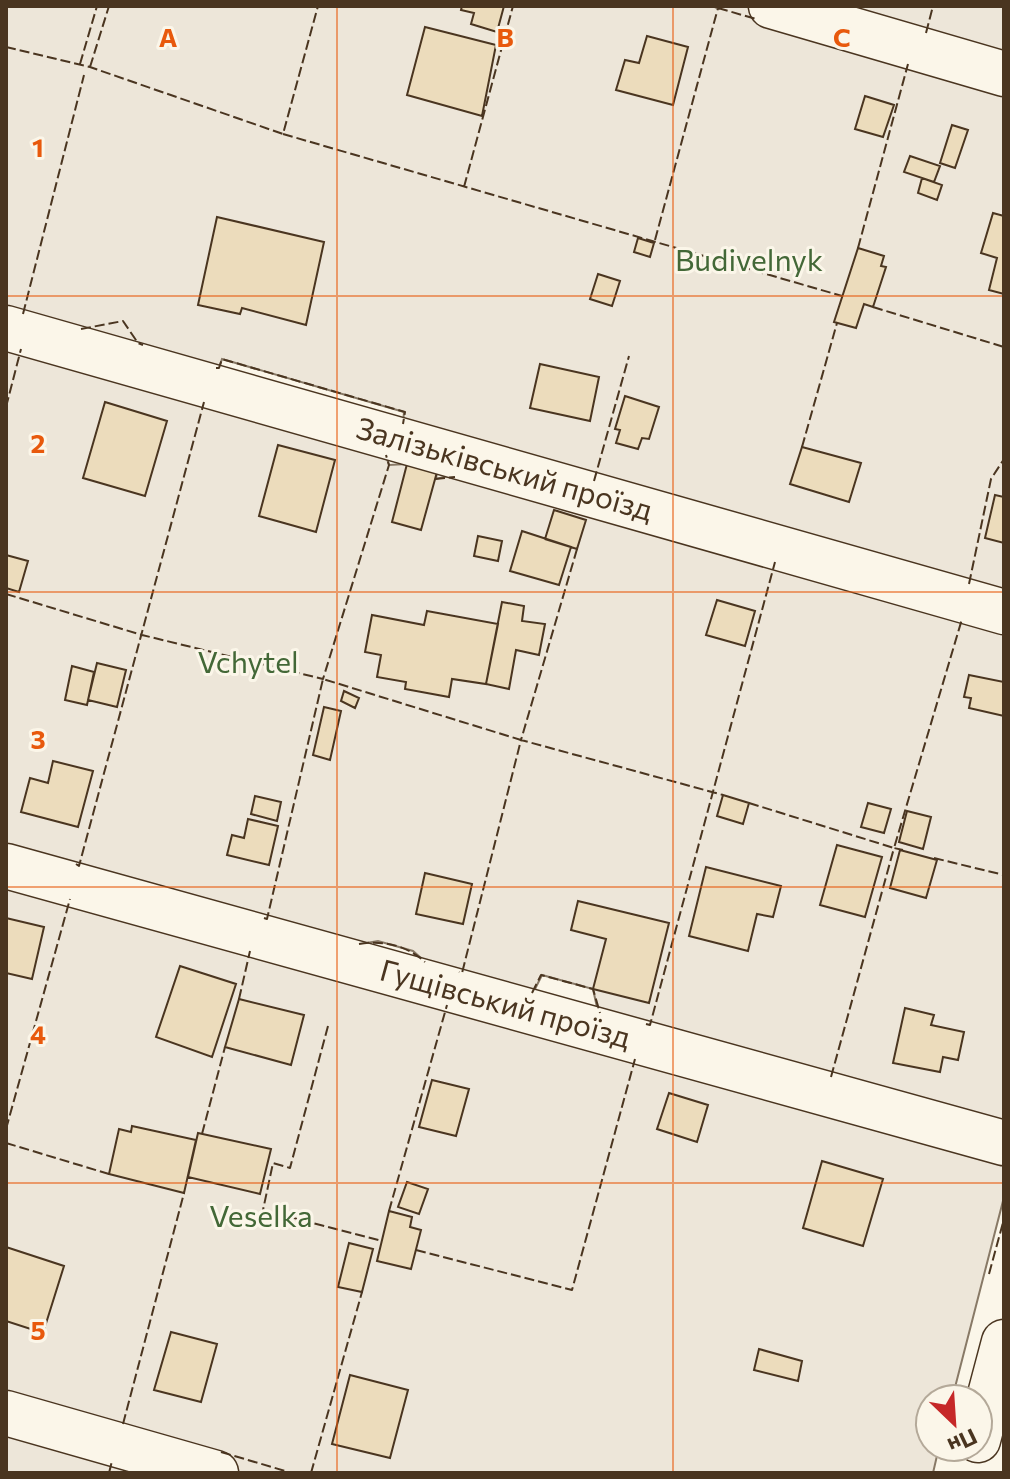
<svg xmlns="http://www.w3.org/2000/svg" width="1010" height="1479" viewBox="0 0 1010 1479" font-family="Commissioner,sans-serif">
  <style>
    .green { fill: #ede6d9; stroke: #887966; stroke-width: 2 }
    .building { fill: #ecdcbc; stroke: #4a3520; stroke-width: 2 }
    .lines { fill: none; stroke-linecap: round; stroke-linejoin: round }
    .minor-casing { stroke: #4a3520; stroke-width: 47 }
    .minor { stroke: #fbf6e9; stroke-width: 44 }
    .fence { stroke: #4a3520; stroke-width: 2; stroke-dasharray: 10 4; stroke-linecap: butt }
    .grid { fill: none; stroke: #e8590c; stroke-width: 2; stroke-opacity: 0.55 }
    .labels { text-anchor: middle; stroke-width: 6; stroke-linejoin: round; paint-order: stroke }
    .park-label { font-size: 30px; fill: #436837; stroke: #fbf6e9 }
    .street-label { font-size: 30px; fill: #4a3520; stroke: #fbf6e9 }
    .grid-label { font-size: 26px; text-anchor: middle; font-weight: bold; fill: #e8590c; stroke: #fbf6e9; stroke-width: 6; stroke-linejoin: round; paint-order: stroke }
  </style>
  <rect width="100%" height="100%" fill="#fbf6e9"/>
  <path class="green" d="M6,6H1004V598L403,424L404,412L222,359L219,368L6,311Z
    M6,341L384,450L389,465L407,464L437,472L436,479L448,476L1004,630V1125L598,1012L593,989L542,975L533,993L430,966L413,951L378,941L355,945L6,846Z
    M6,880L1004,1164V1197L952,1399H930V1447H939L933,1473H6Z"/>
  <path class="building" d="M462,6H504L497,32L471,24L474,13L461,10Z
    M425,27L496,45L482,116L407,95Z
    M647,36L688,47L673,105L616,90L625,60L639,63Z
    M865,96L894,105L883,137L855,129Z
    M952,125L968,130L955,168L940,163Z
    M910,156L940,166L934,182L904,172Z
    M922,178L942,185L937,200L918,193Z
    M993,213L1004,216V294L989,290L997,258L981,253Z
    M217,217L324,242L306,325L242,308L240,314L198,305Z
    M638,238L654,243L650,257L634,252Z
    M858,248L884,256L881,266L886,267L873,307L864,304L856,328L834,322Z
    M598,274L620,281L612,306L590,299Z
    M540,364L599,377L590,421L530,408Z
    M625,396L659,407L649,439L642,438L638,449L616,443L620,430L615,429Z
    M105,402L167,421L145,496L83,478Z
    M278,445L335,460L316,532L259,516Z
    M802,447L861,463L849,502L790,484Z
    M407,464L437,472L421,530L392,522Z
    M995,495L1004,497V543L985,538Z
    M554,510L586,520L577,549L545,539Z
    M522,531L571,547L559,585L510,571Z
    M478,536L502,541L498,561L474,556Z
    M6,555L28,561L19,592L6,588Z
    M717,600L755,611L745,646L706,635Z
    M502,602L524,606L522,621L545,624L539,655L516,650L509,689L486,684Z
    M427,611L498,624L486,684L452,679L449,697L405,689L406,682L377,677L381,655L365,652L372,615L424,625Z
    M97,663L126,670L117,707L88,700Z
    M72,666L94,672L87,705L65,700Z
    M969,675L1004,682V716L969,708L971,698L964,697Z
    M344,691L359,698L355,708L341,701Z
    M324,707L341,711L330,760L313,755Z
    M53,761L93,771L78,827L21,812L30,778L48,783Z
    M723,795L749,803L743,824L717,816Z
    M255,796L281,802L277,821L251,814Z
    M868,803L891,809L884,833L861,827Z
    M907,811L931,817L923,849L899,842Z
    M248,819L278,826L269,865L227,855L232,835L244,838Z
    M837,845L882,857L865,917L820,905Z
    M900,850L937,860L926,898L890,888Z
    M706,867L781,886L773,917L757,914L748,951L689,936Z
    M425,873L472,884L463,924L416,914Z
    M578,901L669,923L649,1003L593,989L606,939L571,930Z
    M6,918L44,927L32,979L6,973Z
    M180,966L236,984L212,1057L156,1037Z
    M239,999L304,1015L291,1065L225,1047Z
    M905,1008L934,1015L931,1025L964,1032L958,1060L943,1057L940,1072L893,1063Z
    M432,1080L469,1089L456,1136L419,1127Z
    M669,1093L708,1105L697,1142L657,1129Z
    M132,1126L196,1140L184,1193L109,1174L119,1129L131,1132Z
    M198,1133L271,1149L260,1194L188,1177Z
    M822,1161L883,1179L863,1246L803,1228Z
    M407,1182L428,1189L419,1214L398,1207Z
    M389,1211L412,1217L410,1227L421,1230L411,1269L377,1261Z
    M349,1243L373,1249L362,1292L338,1287Z
    M6,1247L64,1266L43,1333L6,1321Z
    M171,1332L217,1344L201,1402L154,1390Z
    M759,1349L802,1361L798,1381L754,1370Z
    M350,1375L408,1390L390,1458L332,1444Z"/>
  <g class="lines">
    <defs>
      <g id="minor">
        <path d="M771,6L1004,74"/>
        <path id="s1" d="M6,328L1004,612"/>
        <path id="s2" d="M6,866L1004,1143"/>
        <path d="M6,1413L216,1473"/>
        <path d="M978,1440L1004,1342"/>
      </g>
    </defs>
    <use href="#minor" class="minor-casing"/>
    <use href="#minor" class="minor"/>
    <path class="fence" d="M718,8L756,19
      M926,33L933,6
      M6,47L90,67L283,134L318,6
      M80,64L97,6
      M90,67L109,6
      M283,134L842,296
      M464,187L513,6
      M655,240L718,8L711,6
      M858,248L908,64
      M873,307L1004,347
      M23,314L84,75
      M81,329L123,321L138,343L143,345
      M216,368H219L222,359L405,412L403,424
      M6,407L21,349
      M802,447L837,323
      M435,479L455,477
      M594,481L629,356
      M577,549L521,740L723,795
      M969,584L991,479L1004,459
      M6,594L142,635L323,679L389,465L386,455
      M749,803L894,848L962,619
      M934,858L1004,875
      M76,864L79,866L204,402
      M264,918L267,919L323,679L521,740L462,973L459,972
      M359,944C383,940 406,945 425,962
      M532,993L541,975L593,989L600,1013
      M239,999L250,951
      M646,1024L650,1025L775,562
      M328,1026L290,1168L273,1163L263,1210L382,1241
      M831,1077L894,848L903,850
      M6,1129L70,899
      M202,1134L225,1047
      M6,1143L109,1174
      M389,1211L447,1005
      M416,1250L572,1290L635,1059
      M989,1274L1004,1219
      M123,1424L184,1193
      M221,1452L292,1473
      M109,1473L112,1461
      M311,1473L362,1292"/>
  </g>
  <path class="grid" d="M337,6V1473M673,6V1473M6,296H1004M6,592H1004M6,887H1004M6,1183H1004"/>
  <g class="labels">
    <g class="park-label">
      <text x="749" y="271">Budivelnyk</text>
      <text x="248" y="673">Vchytel</text>
      <text x="261" y="1227">Veselka</text>
    </g>
    <g class="street-label">
      <text dy="10" stroke="none"><textPath href="#s1" startOffset="518">Залізьківський проїзд</textPath></text>
      <text dy="10" stroke="none"><textPath href="#s2" startOffset="518">Гущівський проїзд</textPath></text>
    </g>
  </g>
  <g class="grid-label">
    <text x="168" y="47">A</text>
    <text x="505" y="47">B</text>
    <text x="842" y="47">C</text>
    <text x="38" y="157">1</text>
    <text x="38" y="453">2</text>
    <text x="38" y="749">3</text>
    <text x="38" y="1044">4</text>
    <text x="38" y="1340">5</text>
  </g>
  <rect width="1010" height="1479" fill="none" stroke="#4a3520" stroke-width="16"/>
  <g transform="translate(954 1423) rotate(155)"><circle r="38" fill="#fbf6e9" stroke="#b4a999" stroke-width="2"/>
  <path d="M0-6L14 30L0 20L-14 30Z" fill="#c62828"/>
  <text y="-12" font-size="22" font-weight="bold" text-anchor="middle" fill="#4a3520">Пн</text>
  </g>
</svg>
